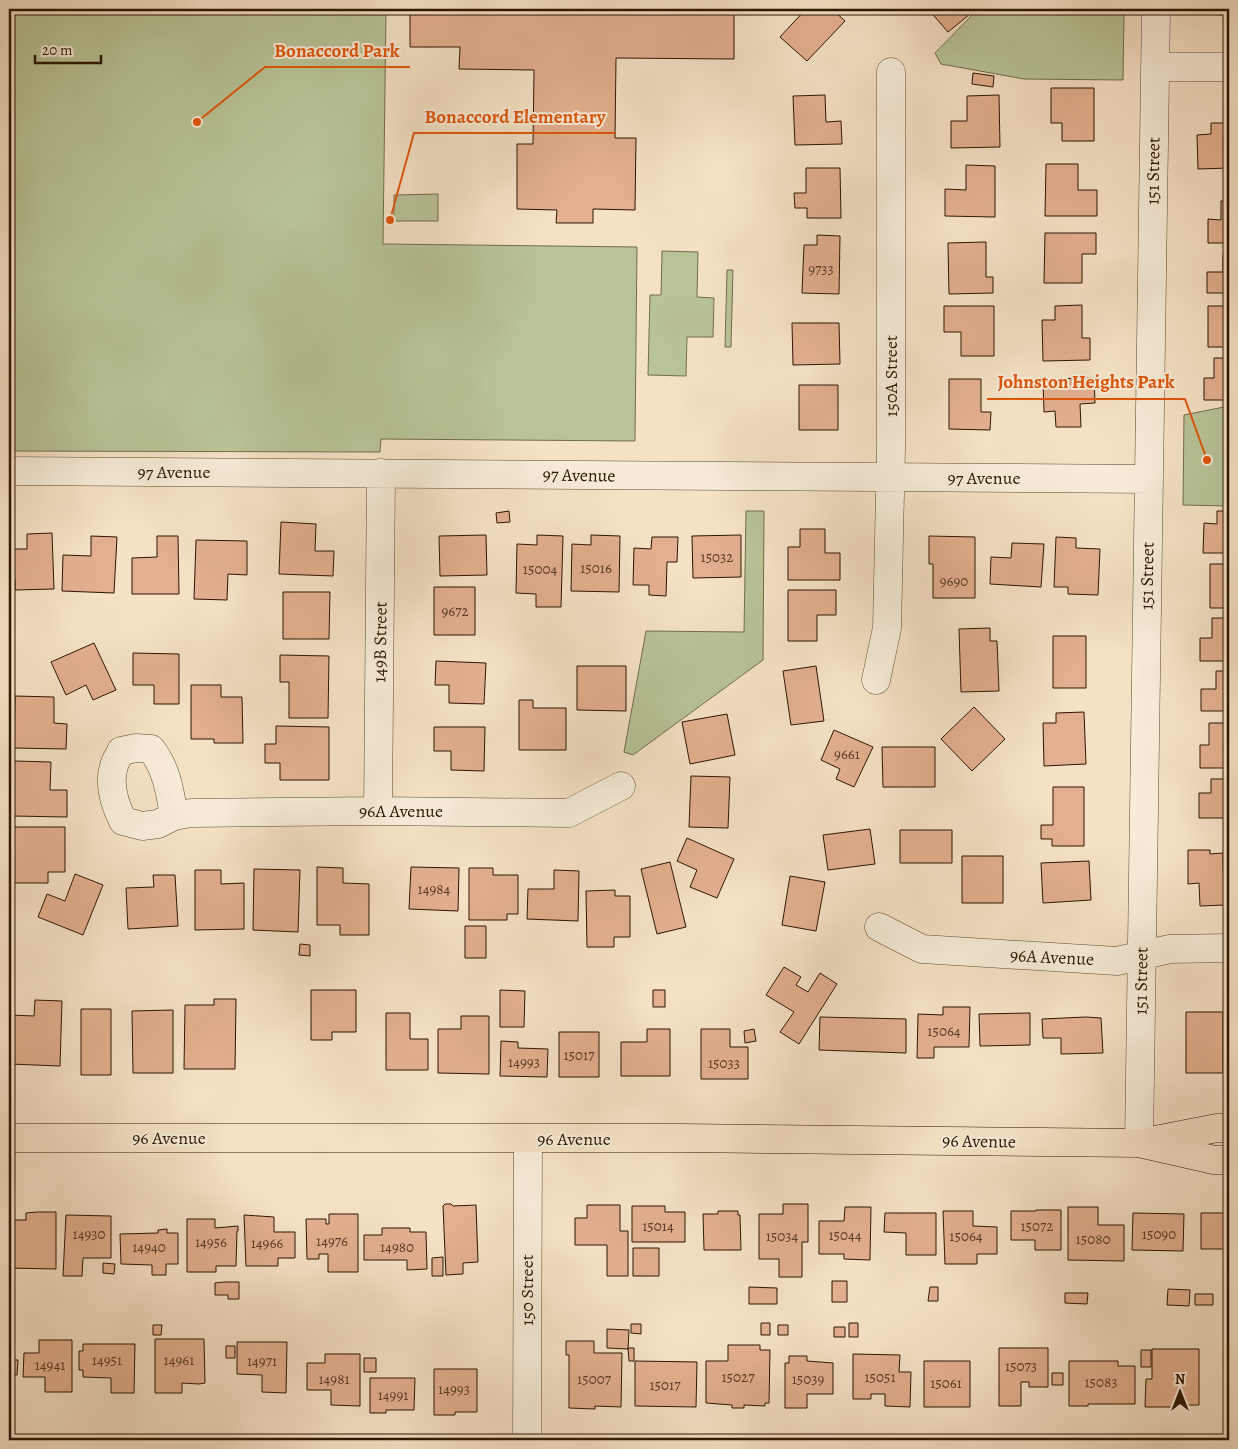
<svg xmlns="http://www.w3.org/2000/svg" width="1238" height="1449" viewBox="0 0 1238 1449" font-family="Alegreya,serif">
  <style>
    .green { fill: #b8c497; stroke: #726d4c }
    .building { fill: #e3af90; stroke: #2b1601 }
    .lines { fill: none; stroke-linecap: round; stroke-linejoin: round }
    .minor-casing { stroke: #5e4932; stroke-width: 29 }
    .major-casing { stroke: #2b1601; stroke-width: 29 }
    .minor { stroke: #f8ecd9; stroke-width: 28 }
    .major { stroke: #f5e2c5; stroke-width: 28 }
    .labels { text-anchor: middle; stroke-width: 4; stroke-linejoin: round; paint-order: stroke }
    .number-label { font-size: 15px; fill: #593c25 }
    .street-label { font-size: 18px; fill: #2b1601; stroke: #f8ecd9 }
    .leader { fill: none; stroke: #df560b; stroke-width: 2 }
    .callout-dot { fill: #df560b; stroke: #f8ecd9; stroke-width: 2 }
    .callout-label { font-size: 19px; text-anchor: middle; font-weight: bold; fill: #df560b; stroke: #f8ecd9; stroke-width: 4; stroke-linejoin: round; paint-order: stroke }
  </style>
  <rect width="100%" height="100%" fill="#f5e2c5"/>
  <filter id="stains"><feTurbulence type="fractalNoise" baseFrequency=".004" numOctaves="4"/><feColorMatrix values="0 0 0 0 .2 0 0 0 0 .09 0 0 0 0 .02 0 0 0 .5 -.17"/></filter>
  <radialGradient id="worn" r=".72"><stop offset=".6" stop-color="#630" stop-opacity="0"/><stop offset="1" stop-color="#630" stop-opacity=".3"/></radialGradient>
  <path class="green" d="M9,9H386L383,244L637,247L635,441L381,439L380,452L9,451Z
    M978,9H1124L1123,80L1024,79L941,64L935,53Z
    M438,194V221H394V195Z
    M662,251L698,252L697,297L714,298L713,337H687L686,376L648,375L650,295H661Z
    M727,270H733L731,347H725Z
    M1229,406V506L1183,505L1184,415Z
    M746,511H764L763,660L633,755L624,752L646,631L744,632Z"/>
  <path class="building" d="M410,9H734V59L616,58L615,138H636L635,210L593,209V223H556L557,210L517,209V144H533L534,70L459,69L460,47H410Z
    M806,9H832L845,21L807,61L780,37Z
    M928,9H976L948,32Z
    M1198,9H1229V15L1198,14Z
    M973,73L994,76L993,87L972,84Z
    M1051,88H1094V141H1062V123H1051Z
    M825,95L826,122L841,121L842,144L795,145L793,96Z
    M999,95L1000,147L951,148V121H967V96Z
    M1211,123H1229V168L1198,169L1197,135L1211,134Z
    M1046,164H1078V190H1097V216H1045Z
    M966,165L995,166V217L945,216V189L966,190Z
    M806,168H840L841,218H807V208H795L794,193H806Z
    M1221,201H1229V243H1208V219L1221,220Z
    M1045,233H1096V254H1082V283H1044Z
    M817,235L840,236L839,294L802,293L804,245H817Z
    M986,242V277H993V293L949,294L948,243Z
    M1223,255H1229V293H1207V272H1223Z
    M1082,305V338H1090V360L1043,361L1042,320H1055V306Z
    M944,306H994V356H961V332H944Z
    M1208,306H1229V347H1208Z
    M792,323H839L840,364L793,365Z
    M1214,358H1229V400H1204V378H1214Z
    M1094,378L1095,403L1080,404L1081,427H1056L1055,411L1044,412L1043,379Z
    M949,379H981V412H991L990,430L949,429Z
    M799,385H838V430H799Z
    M509,511L510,522L497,523L496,513Z
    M1217,511H1229V553H1203L1204,523L1217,524Z
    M281,522L316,524L315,551H334L333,576L279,574Z
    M800,529H825V553H840V580H788V547H800Z
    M52,533L54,589L15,590V579H9V549H27V534Z
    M486,535L487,575L440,576L439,536Z
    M537,535L563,536L561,607H536V594L516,593L517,544L537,545Z
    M591,535L620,536L619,592L571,591L572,544L591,545Z
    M741,535V577L693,578L692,536Z
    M91,536L117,537L114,593L62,591L63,555L91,556Z
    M157,536H178L179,594H132V558L157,557Z
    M929,536L975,537V598H933V564H929Z
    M652,537H678L677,562H667L666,596L649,595V585H633L634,548L651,549Z
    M1056,537L1076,538V548L1100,549L1098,595L1068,594V587H1054Z
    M196,540L247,541V575L228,574L227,600L194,599Z
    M1012,543L1044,544L1041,587L990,584L991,557L1011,558Z
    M1210,564H1229V608H1210Z
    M434,587H475V635H434Z
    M788,590H836V615H817V641H788Z
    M283,592H330L329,639H283Z
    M1212,618H1229V661H1200V638H1212Z
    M990,628V641H997L999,691L961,692L959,629Z
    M1053,636H1086V688H1053Z
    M94,643L116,690L93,700L86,685L66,695L51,662Z
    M133,653L179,654V704H154V685H133Z
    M280,655L329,656L328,718H289V682H280Z
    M436,661L486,663L484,704L449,703V685H435Z
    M577,666H626V711L577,710Z
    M816,666L824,721L791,725L783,671Z
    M1216,671H1229V711H1201V689H1216Z
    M191,685H221V697H242L243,743H214V739H191Z
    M15,696L54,697V723L67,724L66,749L14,748Z
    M519,700H533V708H566V750H519Z
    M974,707L1005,739L972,771L941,739Z
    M1084,712L1086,764L1044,766L1043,723H1056V713Z
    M727,714L735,755L690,764L682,722Z
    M1209,723H1229V768H1200V745H1209Z
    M276,726L329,727V780H280V763H265V744H276Z
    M434,727H485L484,771L451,770V751H434Z
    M834,730L873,747L854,787L836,779L840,769L821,760Z
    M882,747H935V787H883Z
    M14,761L51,762L50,790H67V817L13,816Z
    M691,776L730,777L728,828L689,827Z
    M1211,779H1229V818H1199V793H1211Z
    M1053,787H1084V846H1052V839H1041V825H1053Z
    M12,827H65V872H48V883H12Z
    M870,829L875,864L828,870L823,835Z
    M900,830H952V863H900Z
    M687,838L734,859L717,898L690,887L697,870L677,861Z
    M1188,850H1210V854L1223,853L1224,905L1200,906L1199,883L1188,884Z
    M962,856H1003V903H962Z
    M1089,861L1091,900L1043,903L1041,863Z
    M670,862L686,927L657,934L641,869Z
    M317,867L343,868V883L369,884V935H340V925H317Z
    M411,867L459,868L458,911L409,909Z
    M469,868H493V875H518V914H507V920H469Z
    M254,869L300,870L298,932L253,930Z
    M195,870H221V884L244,883V929L195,930Z
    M554,870L579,871L578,921L527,919L528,889H554Z
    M75,874L103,885L83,935L38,917L47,894L65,901Z
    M153,875H175L178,926L128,929L126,888L154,887Z
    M790,876L825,882L816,931L782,925Z
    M615,890V896H630V937H614V947H587L586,891Z
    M465,926H486V958H465Z
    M300,944L310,945V956L299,955Z
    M784,967L801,977L796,985L808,992L820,973L837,984L799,1044L780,1032L794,1012L766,995Z
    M311,990H356V1032H332V1040H311Z
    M500,990L525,991L524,1027H500Z
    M653,990H665V1007H653Z
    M214,999H236L235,1069H184L185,1005H214Z
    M35,1000L62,1001L60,1066L10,1064L11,1015L34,1016Z
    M943,1007H970L969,1047H934V1058H917L918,1014L943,1015Z
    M81,1009H111V1075H81Z
    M173,1010V1073H133L132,1011Z
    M1186,1012H1223V1073H1186Z
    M386,1013H410V1039H428V1070H386Z
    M1030,1013V1045L980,1046L979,1014Z
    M461,1016H489V1074L438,1073V1029H461Z
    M820,1017L906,1019V1053L819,1050Z
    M1086,1017L1101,1018L1103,1053L1061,1054V1038H1043L1042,1019Z
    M647,1029H670V1076H621V1042H647Z
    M701,1029H730V1047H748V1079H701Z
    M754,1029L756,1041L745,1043L744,1031Z
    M559,1032H599V1077H559Z
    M501,1041L518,1042V1048L548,1049L547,1077L500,1076Z
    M445,1204H451L453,1206L476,1205L478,1262L463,1263V1274L446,1275L443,1206Z
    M783,1204H808V1242H802V1277H779V1259H759V1214H783Z
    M587,1205H620V1231H628V1276H607V1245H575V1218H587Z
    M632,1206H665V1212H685V1242H632Z
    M845,1207H871L870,1260L844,1259V1254H819V1221H844Z
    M1068,1207H1098V1225H1124V1261L1068,1260Z
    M1036,1210H1061V1250H1035V1240H1011V1211H1036Z
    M718,1211H738V1215H740L741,1250H704L703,1214H718Z
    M943,1211H973V1226L997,1227V1254H977V1264H945Z
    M37,1212H56V1269L9,1268V1220H26V1213Z
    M885,1213H936V1255H906V1233L884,1232Z
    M1133,1213L1184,1214L1183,1251L1132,1250Z
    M1201,1213H1229V1249H1201Z
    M329,1214H358V1272H328V1254H319V1259H307L306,1219H326V1224H329Z
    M66,1215L111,1216V1258H83L82,1276H63Z
    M244,1215L274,1217V1232H295V1258H278V1266H246Z
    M187,1219H215V1228L238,1226V1231H237L236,1266H216V1272H187Z
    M382,1228H410V1232H426L427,1269L407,1270V1260H364V1235H382Z
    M167,1229V1233H178V1264H166V1275H152V1265L121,1264L120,1234L158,1233V1230Z
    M633,1248H659V1276H633Z
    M443,1257V1276H432V1258Z
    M103,1263L115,1264L114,1274L103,1273Z
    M832,1281H847V1302H832Z
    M224,1282H239V1299H228V1295H215V1283Z
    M749,1287L777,1288V1304H749Z
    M930,1287H938V1301H928Z
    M1168,1289L1190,1290L1189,1306L1167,1305Z
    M1065,1293H1088L1087,1304L1065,1303Z
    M1195,1294H1213V1305H1195Z
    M761,1323H770V1335H761Z
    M849,1323H858V1337H849Z
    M631,1324H641V1334L631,1333Z
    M153,1325H162L161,1335H153Z
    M778,1325H788V1335H778Z
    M834,1327H845V1337H834Z
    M607,1329L629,1330L628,1349L607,1348Z
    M155,1339H204L205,1383L199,1384L182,1383V1393H155Z
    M39,1340H72V1392H45V1377H23L24,1353H39Z
    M566,1341H594V1353H622L621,1407L595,1406V1409L569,1408V1355H566Z
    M237,1342H287L286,1393L262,1392V1375L237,1374Z
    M83,1344H135L134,1393H111V1378L83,1377V1370H79V1351H83Z
    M728,1345H760V1350H770L769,1403H765V1406L744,1405V1408H732V1405L706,1403V1361H728Z
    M226,1346H235V1358H226Z
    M628,1348H634V1361H629Z
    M999,1348H1048V1387H1029V1382H1021V1406H999Z
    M1152,1349H1199V1405H1179V1402H1175V1407H1145L1146,1379H1152Z
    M1141,1350H1151V1367H1141Z
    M325,1354H360V1406L331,1405V1390H307V1363H325Z
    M853,1354L900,1355L899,1372H911L910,1407L885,1406V1394H871V1399H853Z
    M789,1356H807V1361L833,1363V1394H807V1408H785V1363H789Z
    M364,1358H376V1372H364Z
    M9,1360H18L17,1375H9Z
    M635,1361L697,1362L696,1407L635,1406Z
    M924,1361H970V1407H924Z
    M1069,1361H1118V1366H1135V1404H1088V1406H1069Z
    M434,1369H477V1412H455V1415H434Z
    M1052,1373H1063V1385H1052Z
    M370,1378H415L414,1410H386V1413H370Z"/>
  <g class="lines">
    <defs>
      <path id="minor" d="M1155,67H1229
        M9,471L1149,479
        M876,680L887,628L891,448V72
        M378,811L381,473
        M174,816C170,792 167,769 151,749L136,748L121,751C119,756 115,761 114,766C108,784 115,805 123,821L142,826L158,824L174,816L191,813L378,811L569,813L621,786
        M879,927L922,949L1117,961L1170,949L1229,948
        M1139,1143L1156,9
        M527,1440L528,1139"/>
      <path id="major" d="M9,1138H682L1139,1143L1214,1160H1229
        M1150,1141L1217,1128H1229"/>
    </defs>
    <use href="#minor" class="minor-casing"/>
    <use href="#major" class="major-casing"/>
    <use href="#minor" class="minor"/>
    <use href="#major" class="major"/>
  </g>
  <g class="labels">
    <g class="number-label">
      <text x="821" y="274">9733</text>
      <text x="717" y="562">15032</text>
      <text x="596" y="573">15016</text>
      <text x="540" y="574">15004</text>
      <text x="954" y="586">9690</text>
      <text x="455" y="616">9672</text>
      <text x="847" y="759">9661</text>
      <text x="434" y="894">14984</text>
      <text x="944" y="1036">15064</text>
      <text x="579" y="1060">15017</text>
      <text x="524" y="1067">14993</text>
      <text x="724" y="1068">15033</text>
      <text x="658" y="1231">15014</text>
      <text x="1037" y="1231">15072</text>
      <text x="89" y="1239">14930</text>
      <text x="1159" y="1239">15090</text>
      <text x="845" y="1240">15044</text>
      <text x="782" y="1241">15034</text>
      <text x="966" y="1241">15064</text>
      <text x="1093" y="1244">15080</text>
      <text x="332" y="1246">14976</text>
      <text x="211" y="1247">14956</text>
      <text x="267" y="1248">14966</text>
      <text x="149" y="1252">14940</text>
      <text x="397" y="1252">14980</text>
      <text x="107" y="1365">14951</text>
      <text x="179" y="1365">14961</text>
      <text x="262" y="1366">14971</text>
      <text x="50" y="1370">14941</text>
      <text x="1021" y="1371">15073</text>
      <text x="738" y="1382">15027</text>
      <text x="880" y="1382">15051</text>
      <text x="334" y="1384">14981</text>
      <text x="594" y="1384">15007</text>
      <text x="808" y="1384">15039</text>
      <text x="1101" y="1387">15083</text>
      <text x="946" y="1388">15061</text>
      <text x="665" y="1390">15017</text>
      <text x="454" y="1394">14993</text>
      <text x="393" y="1400">14991</text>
    </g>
    <g class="street-label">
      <text transform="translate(1153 171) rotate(-89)" y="6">151 Street</text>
      <text transform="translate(891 376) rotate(-90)" y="6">150A Street</text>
      <text x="174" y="478">97 Avenue</text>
      <text transform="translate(579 475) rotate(1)" y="6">97 Avenue</text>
      <text x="984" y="484">97 Avenue</text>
      <text transform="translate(1147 576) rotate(-89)" y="6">151 Street</text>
      <text transform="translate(380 642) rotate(-89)" y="6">149B Street</text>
      <text x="401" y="817">96A Avenue</text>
      <text transform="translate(1052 957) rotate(3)" y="6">96A Avenue</text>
      <text transform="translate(1141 981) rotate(-89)" y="6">151 Street</text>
      <text x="169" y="1144">96 Avenue</text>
      <text x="574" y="1145">96 Avenue</text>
      <text transform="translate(979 1141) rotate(1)" y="6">96 Avenue</text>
      <text transform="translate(527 1290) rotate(-90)" y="6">150 Street</text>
    </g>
  </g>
  <path class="leader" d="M197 122L265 67H410M390 220L414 133H615M1207 460L1185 399H987"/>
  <g class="callout-dot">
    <circle cx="197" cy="122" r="5"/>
    <circle cx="390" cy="220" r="5"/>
    <circle cx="1207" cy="460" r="5"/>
  </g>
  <g class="callout-label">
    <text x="337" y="57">Bonaccord Park</text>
    <text x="515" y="123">Bonaccord Elementary</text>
    <text x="1086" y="388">Johnston Heights Park</text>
  </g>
  <rect width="1238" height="1449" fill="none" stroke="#f5e2c5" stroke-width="30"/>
  <rect x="10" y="10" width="1218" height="1429" fill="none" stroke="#2b1601" stroke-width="2.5"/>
  <rect x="15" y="15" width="1208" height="1419" fill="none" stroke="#2b1601"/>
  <g transform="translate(1180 1392)" stroke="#f8ecd9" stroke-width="4" paint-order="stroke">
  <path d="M0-4L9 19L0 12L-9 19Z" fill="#2b1601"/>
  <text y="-8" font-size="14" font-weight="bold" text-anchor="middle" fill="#2b1601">N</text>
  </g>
  <path d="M35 55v8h66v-8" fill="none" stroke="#2b1601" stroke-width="2.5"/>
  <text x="42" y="55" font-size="15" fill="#2b1601" stroke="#f8ecd9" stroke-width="4" paint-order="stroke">20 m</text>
  <rect width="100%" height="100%" filter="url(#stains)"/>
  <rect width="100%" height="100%" fill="url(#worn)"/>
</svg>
